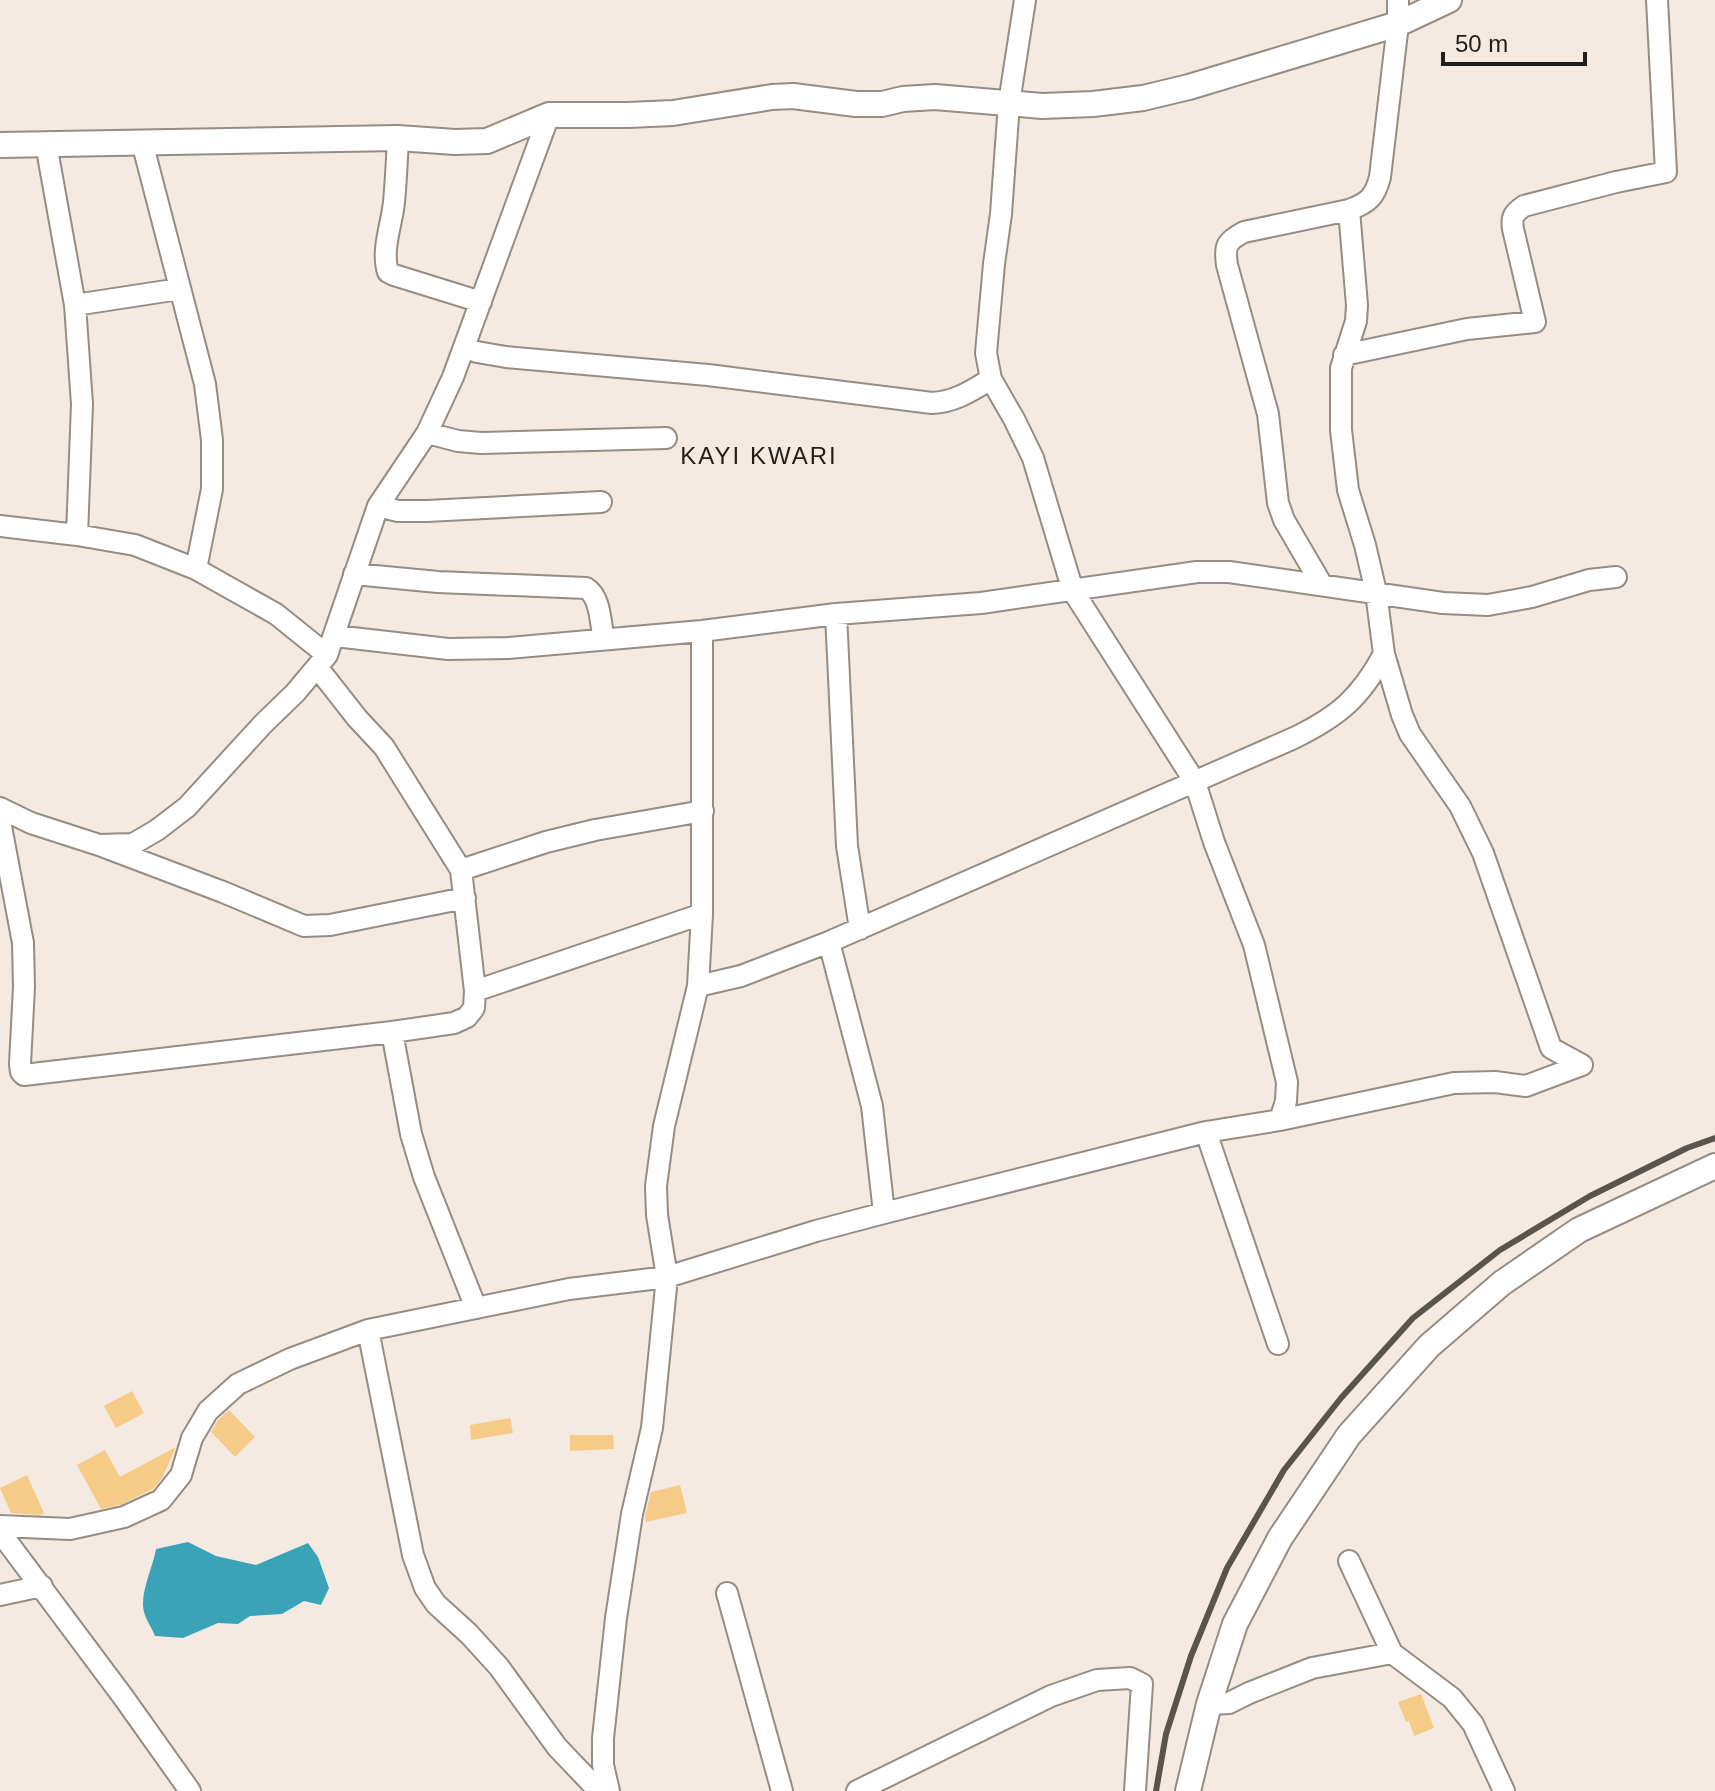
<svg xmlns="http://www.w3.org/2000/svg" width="1715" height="1791" viewBox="0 0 1715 1791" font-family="Arial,sans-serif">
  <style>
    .water { fill: #3ba3b8 }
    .building { fill: #f6cb88 }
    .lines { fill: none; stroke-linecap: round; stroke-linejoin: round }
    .minor-casing { stroke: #958c83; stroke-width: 24 }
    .tertiary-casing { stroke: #958c83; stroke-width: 28 }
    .minor { stroke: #fff; stroke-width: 20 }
    .tertiary { stroke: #fff; stroke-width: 24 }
    .rail { stroke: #5a544f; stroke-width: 6 }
    .labels { text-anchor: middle; stroke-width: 7; stroke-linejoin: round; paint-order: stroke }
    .quarter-label { font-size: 24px; letter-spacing: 2px; fill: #211d1a; stroke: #f5eae1 }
  </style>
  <rect width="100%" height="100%" fill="#f5eae1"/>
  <path class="water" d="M188,1542L216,1556L256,1565L308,1543L318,1557L329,1588L321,1605L304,1601L282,1614L250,1616L238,1624L218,1623L183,1638L155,1636C152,1628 146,1620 144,1612C139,1595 153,1567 156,1549Z"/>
  <path class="building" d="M132,1391L144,1413L116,1428L104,1406Z
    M229,1410L255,1437L235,1457L211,1432L218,1420Z
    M510,1418L513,1433L471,1440L470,1425Z
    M570,1435H613L614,1449L570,1451Z
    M176,1447L162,1478L153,1489L120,1505L101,1509L77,1465L105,1450L120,1477Z
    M27,1475L44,1513L41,1515L11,1513L0,1488Z
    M680,1485L687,1513L646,1522L645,1517L651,1492Z
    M1421,1694L1434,1728L1414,1736L1409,1721L1406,1722L1398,1702Z"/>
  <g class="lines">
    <defs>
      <path id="minor" d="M1025,0L1009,103L1001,214L994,264L986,353L991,379L1014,419L1033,458L1073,591L1195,782L1214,842L1254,945L1287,1082L1286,1101L1280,1120
        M398,138C397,159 396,181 394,202C392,224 381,250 388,272L394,275L481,302
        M142,142L205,384L212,440V489L196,569
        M46,144L75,305L82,404L77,535
        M1349,210L1357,305L1356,321L1341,368V430L1348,490L1365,545L1376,592L1384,654L1402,715L1410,734L1460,806L1483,853L1551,1048L1582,1065
        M75,305L179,289
        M464,347L477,352L506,357L708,375L932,403C955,402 971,391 991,379
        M1344,355L1467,329L1535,322L1513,229C1511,217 1514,213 1524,206L1616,182L1666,172L1657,0
        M427,433L458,441L481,443L666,438
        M378,506L398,511H427L601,502
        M0,526L77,535L135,545L196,569L276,614L327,655
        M354,574L438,582L586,588C601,597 600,623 604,639
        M1322,585L1284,520L1278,503L1268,414L1227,265C1224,245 1227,241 1244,232L1349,210C1368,203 1375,197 1380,177L1398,24V0
        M836,614L847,846L860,929
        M335,636L448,649L508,648L702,631L836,614L981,603L1197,572H1229L1443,603L1488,605L1532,597L1589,580L1616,577
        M0,808L31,823L99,845L223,892L304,926L330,925L465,898
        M0,821L23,943L24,987L20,1064L21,1072L24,1075L392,1032L454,1023L467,1017L474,1008L475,991L461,870L384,747L357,718L317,667
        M99,845L133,844L157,830L187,807L263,724L295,693L327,655L378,506L427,433L453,377L549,115
        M461,870L546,842L595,830L703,811
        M829,942L872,1106L884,1213
        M698,986L741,976L829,942L1294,738C1339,716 1360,698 1384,654
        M475,991L702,914
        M392,1032L411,1134L424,1177L476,1308
        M1206,1132L1278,1344
        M368,1330L413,1555L425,1588L436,1604L469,1634L499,1667L557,1747L599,1791
        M0,1526L70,1529L124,1517L161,1500L181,1475L192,1438L208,1411L238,1384L290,1359L368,1330L569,1289L667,1277L816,1231L884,1213L1206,1132L1280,1120L1454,1083L1495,1082L1526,1086L1582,1065
        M0,1532L124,1698L190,1791
        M1349,1561L1392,1653
        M727,1593L782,1791
        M0,1595L42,1586
        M1209,1704L1229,1703L1249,1693L1312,1668L1392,1653L1452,1698L1473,1724L1504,1791
        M609,1791L603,1765V1738L616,1618L632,1514L652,1428L667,1277L657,1215L656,1186L664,1126L698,986L702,914V631
        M857,1791L1051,1696L1097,1680L1130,1678L1142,1684L1135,1791"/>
      <path id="tertiary" d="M0,145L398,138L455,142L487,141L549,115H628L673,113L772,97L793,96L856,104H882L903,99L935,97L1042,106L1093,104L1143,98L1189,87L1398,24L1449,0
        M1188,1791L1209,1704L1235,1624L1280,1538L1349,1435L1429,1346L1502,1283L1579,1230L1715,1166"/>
    </defs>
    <use href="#minor" class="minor-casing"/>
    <use href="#tertiary" class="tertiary-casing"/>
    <use href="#minor" class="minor"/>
    <use href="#tertiary" class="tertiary"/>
    <path class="rail" d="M1156,1791L1166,1734L1191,1656L1227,1568L1284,1470L1341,1398L1413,1318L1500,1250L1590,1196L1687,1148L1715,1138"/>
  </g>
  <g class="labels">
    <g class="quarter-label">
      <text x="759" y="464">KAYI KWARI</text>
    </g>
  </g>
  <path d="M1443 52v12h142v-12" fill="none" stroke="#211d1a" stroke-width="4"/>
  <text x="1455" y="52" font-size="24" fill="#211d1a" stroke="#f5eae1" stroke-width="6" paint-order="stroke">50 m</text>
</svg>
